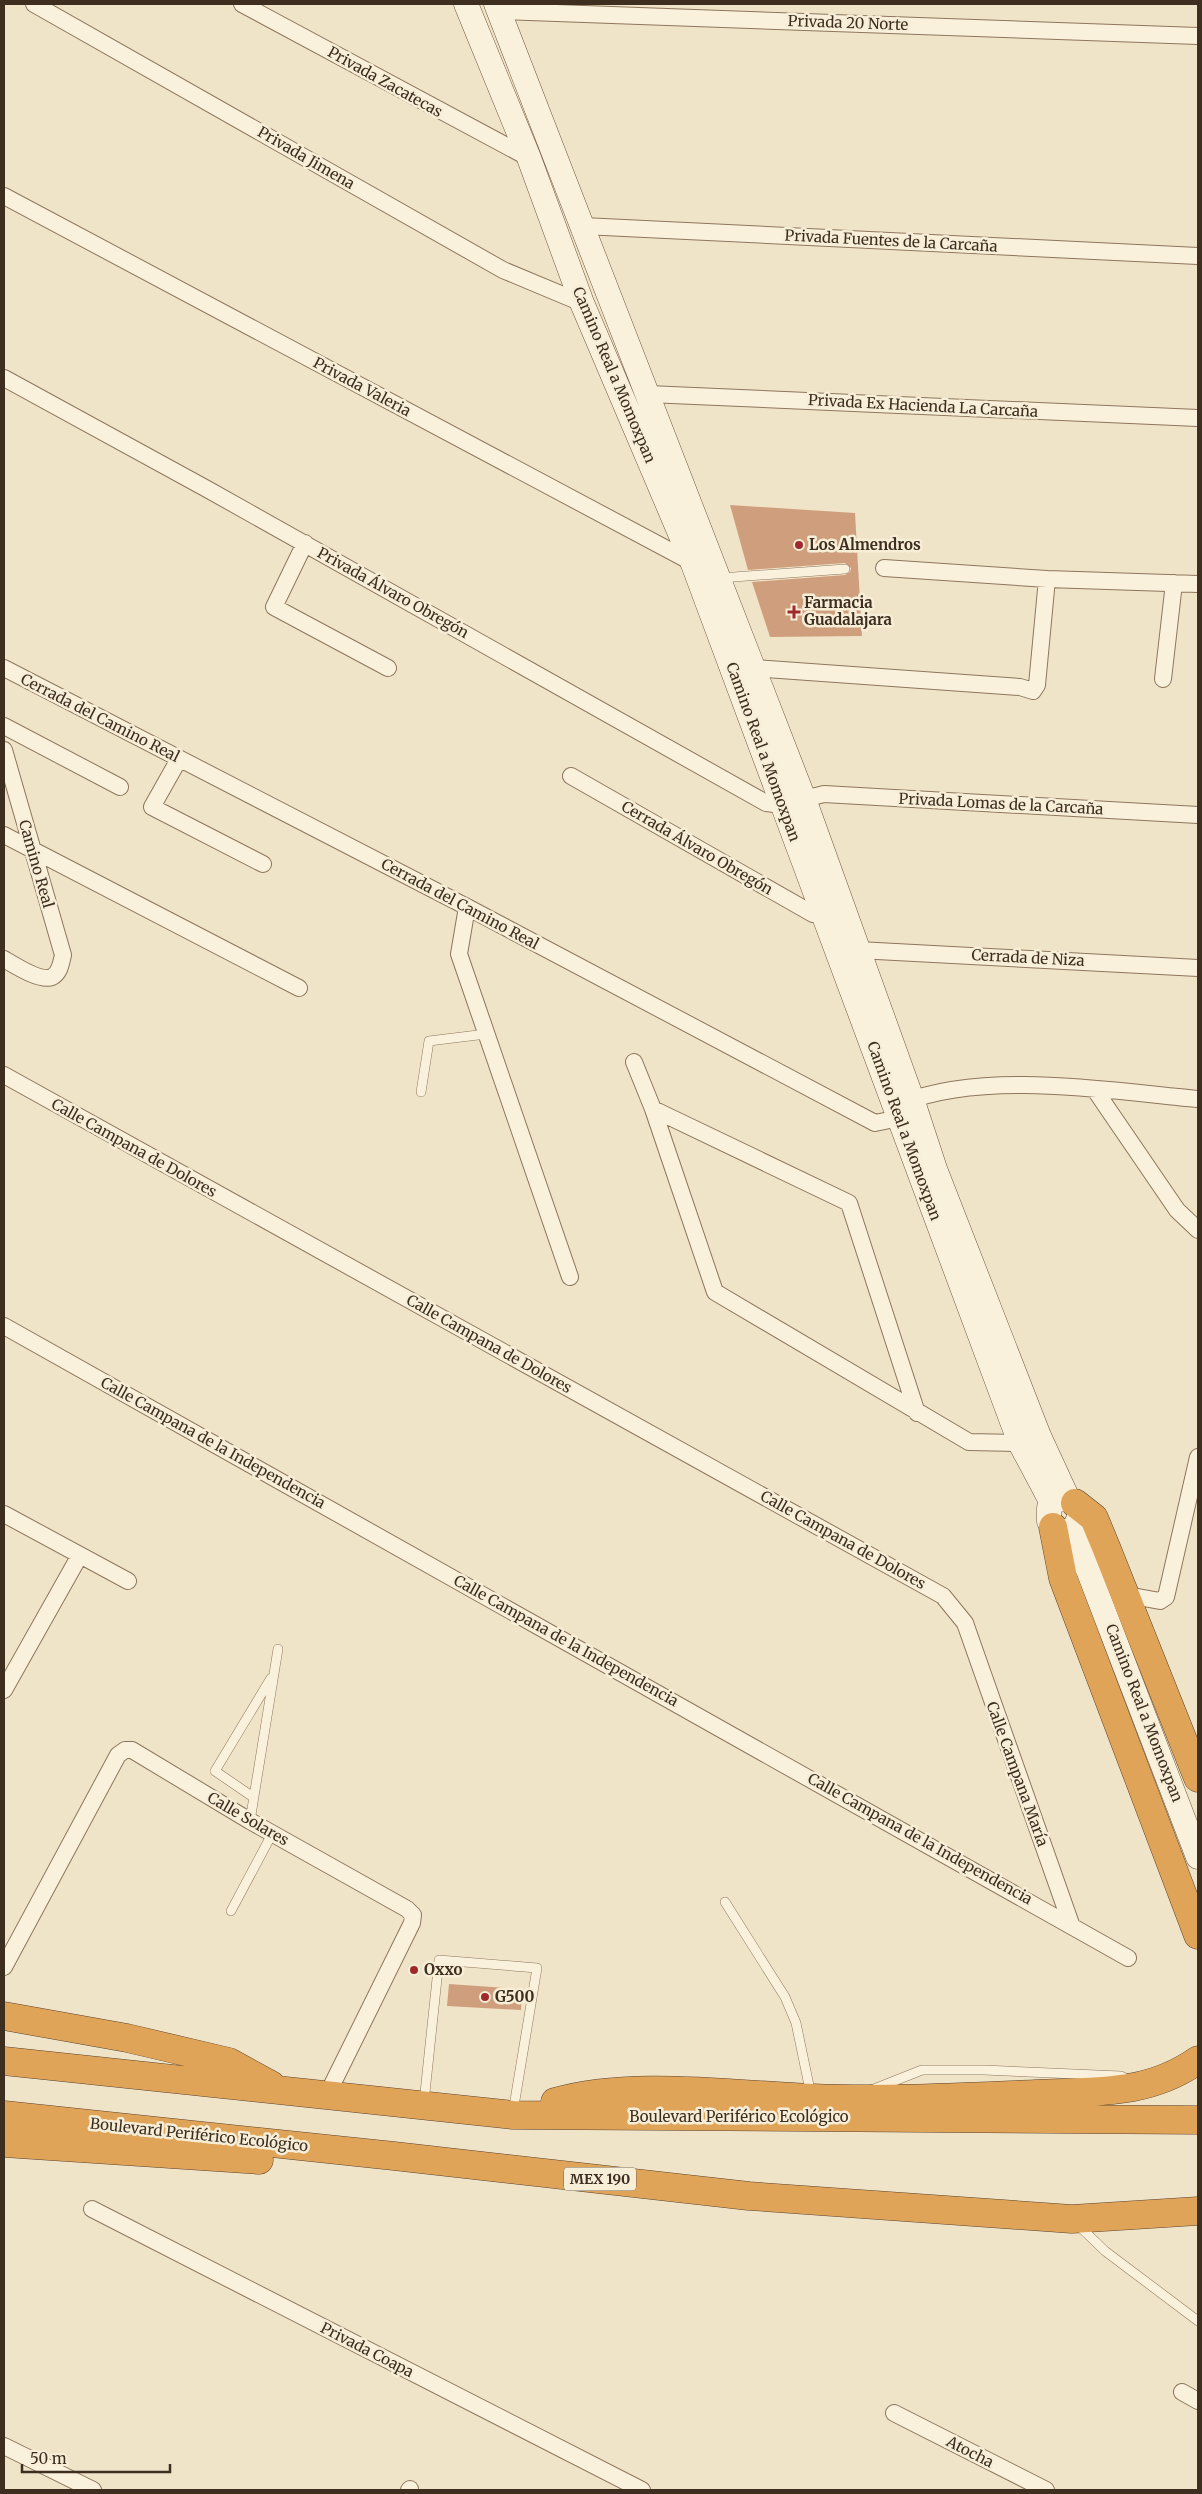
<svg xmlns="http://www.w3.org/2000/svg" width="1202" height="2494" viewBox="0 0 1202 2494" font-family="Merriweather,serif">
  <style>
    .building { fill: #cf9f7d }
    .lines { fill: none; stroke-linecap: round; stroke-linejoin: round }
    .lane-casing { stroke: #8d765c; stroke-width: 10 }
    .street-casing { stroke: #8d765c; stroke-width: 18 }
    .secondary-casing { stroke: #6f573f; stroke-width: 25 }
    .highway-casing { stroke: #5b4430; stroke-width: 29 }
    .lane { stroke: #faf1dc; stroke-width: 9 }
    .street { stroke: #faf1dc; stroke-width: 16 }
    .secondary { stroke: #faf1dc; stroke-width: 24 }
    .highway { stroke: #e0a458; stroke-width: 28 }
    .poi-dot { fill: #9e2a2b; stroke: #f7eed8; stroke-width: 2 }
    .labels { text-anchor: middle; stroke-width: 5; stroke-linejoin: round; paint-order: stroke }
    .shield { fill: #f7eed8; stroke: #756857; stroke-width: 1 }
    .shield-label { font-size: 14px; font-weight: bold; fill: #3d2e20 }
    .street-label { font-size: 15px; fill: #3d2e20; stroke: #f7eed8 }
    .poi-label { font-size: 15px; font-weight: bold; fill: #3d2e20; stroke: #f7eed8; text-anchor: start }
  </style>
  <rect width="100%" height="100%" fill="#f0e4c8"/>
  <path class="building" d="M730,505L855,513L862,636L770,637L752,582L845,575L850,572L851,568L845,563L748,570Z
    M449,1984L522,1989L521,2010L447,2006Z"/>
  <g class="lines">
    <defs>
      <path id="lane" d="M720,578L845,569
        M421,1092L429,1041L486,1034
        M253,1797L215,1771L271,1678
        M250,1821L278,1649
        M725,1902L785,1997L796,2023L811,2095
        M231,1911L272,1834
        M874,2089L922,2070H984L1121,2076L1129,2080
        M424,2102L439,1960L537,1968L513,2112
        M1078,2225L1105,2251L1198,2321"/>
      <path id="street" d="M34,4L503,270L582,303
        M242,4L529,158
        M499,11L1198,36
        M4,196L695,564
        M583,226L1198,256
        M4,378L207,489L766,803L783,805
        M648,394L1198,418
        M305,543L274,607L388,668
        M884,568L1047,579L1198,584
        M4,668L467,907L875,1123L909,1116
        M753,668L1020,687L1033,691L1037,685L1047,579
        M1163,679L1174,583
        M4,726L120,787
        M4,750L63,955C61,963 60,973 52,977C41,982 14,965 4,959
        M179,759L152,807L263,864
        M571,776L813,914H823
        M804,799L824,794L1198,815
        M4,835L299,988
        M467,907L459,954L570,1277
        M858,950L1198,968
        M634,1062L653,1109L715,1292L969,1442L1020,1443L1027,1440
        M4,1075L943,1596L965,1623L1071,1924
        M1095,1090L1177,1210L1198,1230
        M903,1103C985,1070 1111,1091 1198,1099
        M653,1109L849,1203L917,1413
        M4,1326L1128,1958
        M4,1514L128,1581
        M1127,1595L1160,1601L1166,1597L1198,1457
        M4,1690L80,1555
        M4,1967L118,1755L125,1750H132L250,1821L407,1909L413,1915L412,1923L327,2095
        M92,2209L642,2490
        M1182,2392L1198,2401
        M894,2413L1046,2490
        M4,2446L93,2490
        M409,2490L410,2489"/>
      <path id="secondary" d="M466,4L529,158L582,303L693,564L1020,1443L1052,1503
        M496,4L804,799L912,1099L935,1169L1039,1436L1068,1499
        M1088,1570L1067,1532L1056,1529L1049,1521V1508L1056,1500L1068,1499C1080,1505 1082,1515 1075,1526L1088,1570L1198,1857"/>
      <path id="highway" d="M1075,1503L1094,1518L1106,1547L1198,1778
        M1053,1527L1063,1578L1198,1935
        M4,2016L127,2038L229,2062L271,2085
        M4,2061L513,2115L1198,2120
        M555,2102C631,2080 733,2095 812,2098C886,2101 960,2097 1035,2094C1094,2091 1147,2096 1198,2060
        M4,2115L394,2156L749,2196L1072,2219L1198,2211
        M4,2143L259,2160"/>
    </defs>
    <use href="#lane" class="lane-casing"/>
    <use href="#street" class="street-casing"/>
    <use href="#secondary" class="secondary-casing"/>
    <use href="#highway" class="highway-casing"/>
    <use href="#lane" class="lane"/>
    <use href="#street" class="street"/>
    <use href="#secondary" class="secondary"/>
    <use href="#highway" class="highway"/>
  </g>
  <g class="poi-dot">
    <circle cx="799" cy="545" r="5"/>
    <path d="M791.5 604.5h5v5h5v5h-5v5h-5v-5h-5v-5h5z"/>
    <circle cx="414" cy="1970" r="5"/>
    <circle cx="485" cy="1997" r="5"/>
  </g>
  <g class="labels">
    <rect class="shield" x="564" y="2167.5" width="72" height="23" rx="4"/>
    <g class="shield-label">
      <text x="600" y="2184">MEX 190</text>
    </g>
    <g class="street-label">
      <text transform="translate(848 23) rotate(2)" y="5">Privada 20 Norte</text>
      <text transform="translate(385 82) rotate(29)" y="5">Privada Zacatecas</text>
      <text transform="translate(306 158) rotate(30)" y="5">Privada Jimena</text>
      <text transform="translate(891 241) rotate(3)" y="5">Privada Fuentes de la Carcaña</text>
      <text transform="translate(614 375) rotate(67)" y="5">Camino Real a Momoxpan</text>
      <text transform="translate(362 387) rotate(28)" y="5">Privada Valeria</text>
      <text transform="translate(923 406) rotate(3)" y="5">Privada Ex Hacienda La Carcaña</text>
      <text transform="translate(393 593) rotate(29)" y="5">Privada Álvaro Obregón</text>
      <text transform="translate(100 718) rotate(27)" y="5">Cerrada del Camino Real</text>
      <text transform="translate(763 752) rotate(70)" y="5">Camino Real a Momoxpan</text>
      <text transform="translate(1001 804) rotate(3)" y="5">Privada Lomas de la Carcaña</text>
      <text transform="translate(697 848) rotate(30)" y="5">Cerrada Álvaro Obregón</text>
      <text transform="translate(36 864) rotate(74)" y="5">Camino Real</text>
      <text transform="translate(460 904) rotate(28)" y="5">Cerrada del Camino Real</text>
      <text transform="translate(1028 958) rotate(3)" y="5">Cerrada de Niza</text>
      <text transform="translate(904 1131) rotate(70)" y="5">Camino Real a Momoxpan</text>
      <text transform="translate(134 1148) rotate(29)" y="5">Calle Campana de Dolores</text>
      <text transform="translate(489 1344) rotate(29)" y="5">Calle Campana de Dolores</text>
      <text transform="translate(213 1443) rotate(29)" y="5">Calle Campana de la Independencia</text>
      <text transform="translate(843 1540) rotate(29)" y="5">Calle Campana de Dolores</text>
      <text transform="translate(566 1641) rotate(29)" y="5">Calle Campana de la Independencia</text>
      <text transform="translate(1144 1713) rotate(69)" y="5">Camino Real a Momoxpan</text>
      <text transform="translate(1017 1774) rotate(70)" y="5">Calle Campana María</text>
      <text transform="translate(248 1819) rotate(30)" y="5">Calle Solares</text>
      <text transform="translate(920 1839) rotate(29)" y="5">Calle Campana de la Independencia</text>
      <text x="739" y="2122">Boulevard Periférico Ecológico</text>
      <text transform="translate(199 2135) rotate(6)" y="5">Boulevard Periférico Ecológico</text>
      <text transform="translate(367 2350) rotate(27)" y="5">Privada Coapa</text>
      <text transform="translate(970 2452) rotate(27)" y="5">Atocha</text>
    </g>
    <g class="poi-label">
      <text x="809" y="550">Los Almendros</text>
      <text x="804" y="608">Farmacia<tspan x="804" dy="17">Guadalajara</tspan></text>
      <text x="424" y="1975">Oxxo</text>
      <text x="495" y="2002">G500</text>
    </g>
  </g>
  <rect width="1202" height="2494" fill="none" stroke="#3d2e20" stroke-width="10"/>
  <path d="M22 2464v8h148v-8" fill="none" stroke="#3d2e20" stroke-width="2.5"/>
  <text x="30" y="2464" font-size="15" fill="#3d2e20" stroke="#f7eed8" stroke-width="4" paint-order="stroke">50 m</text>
</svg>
